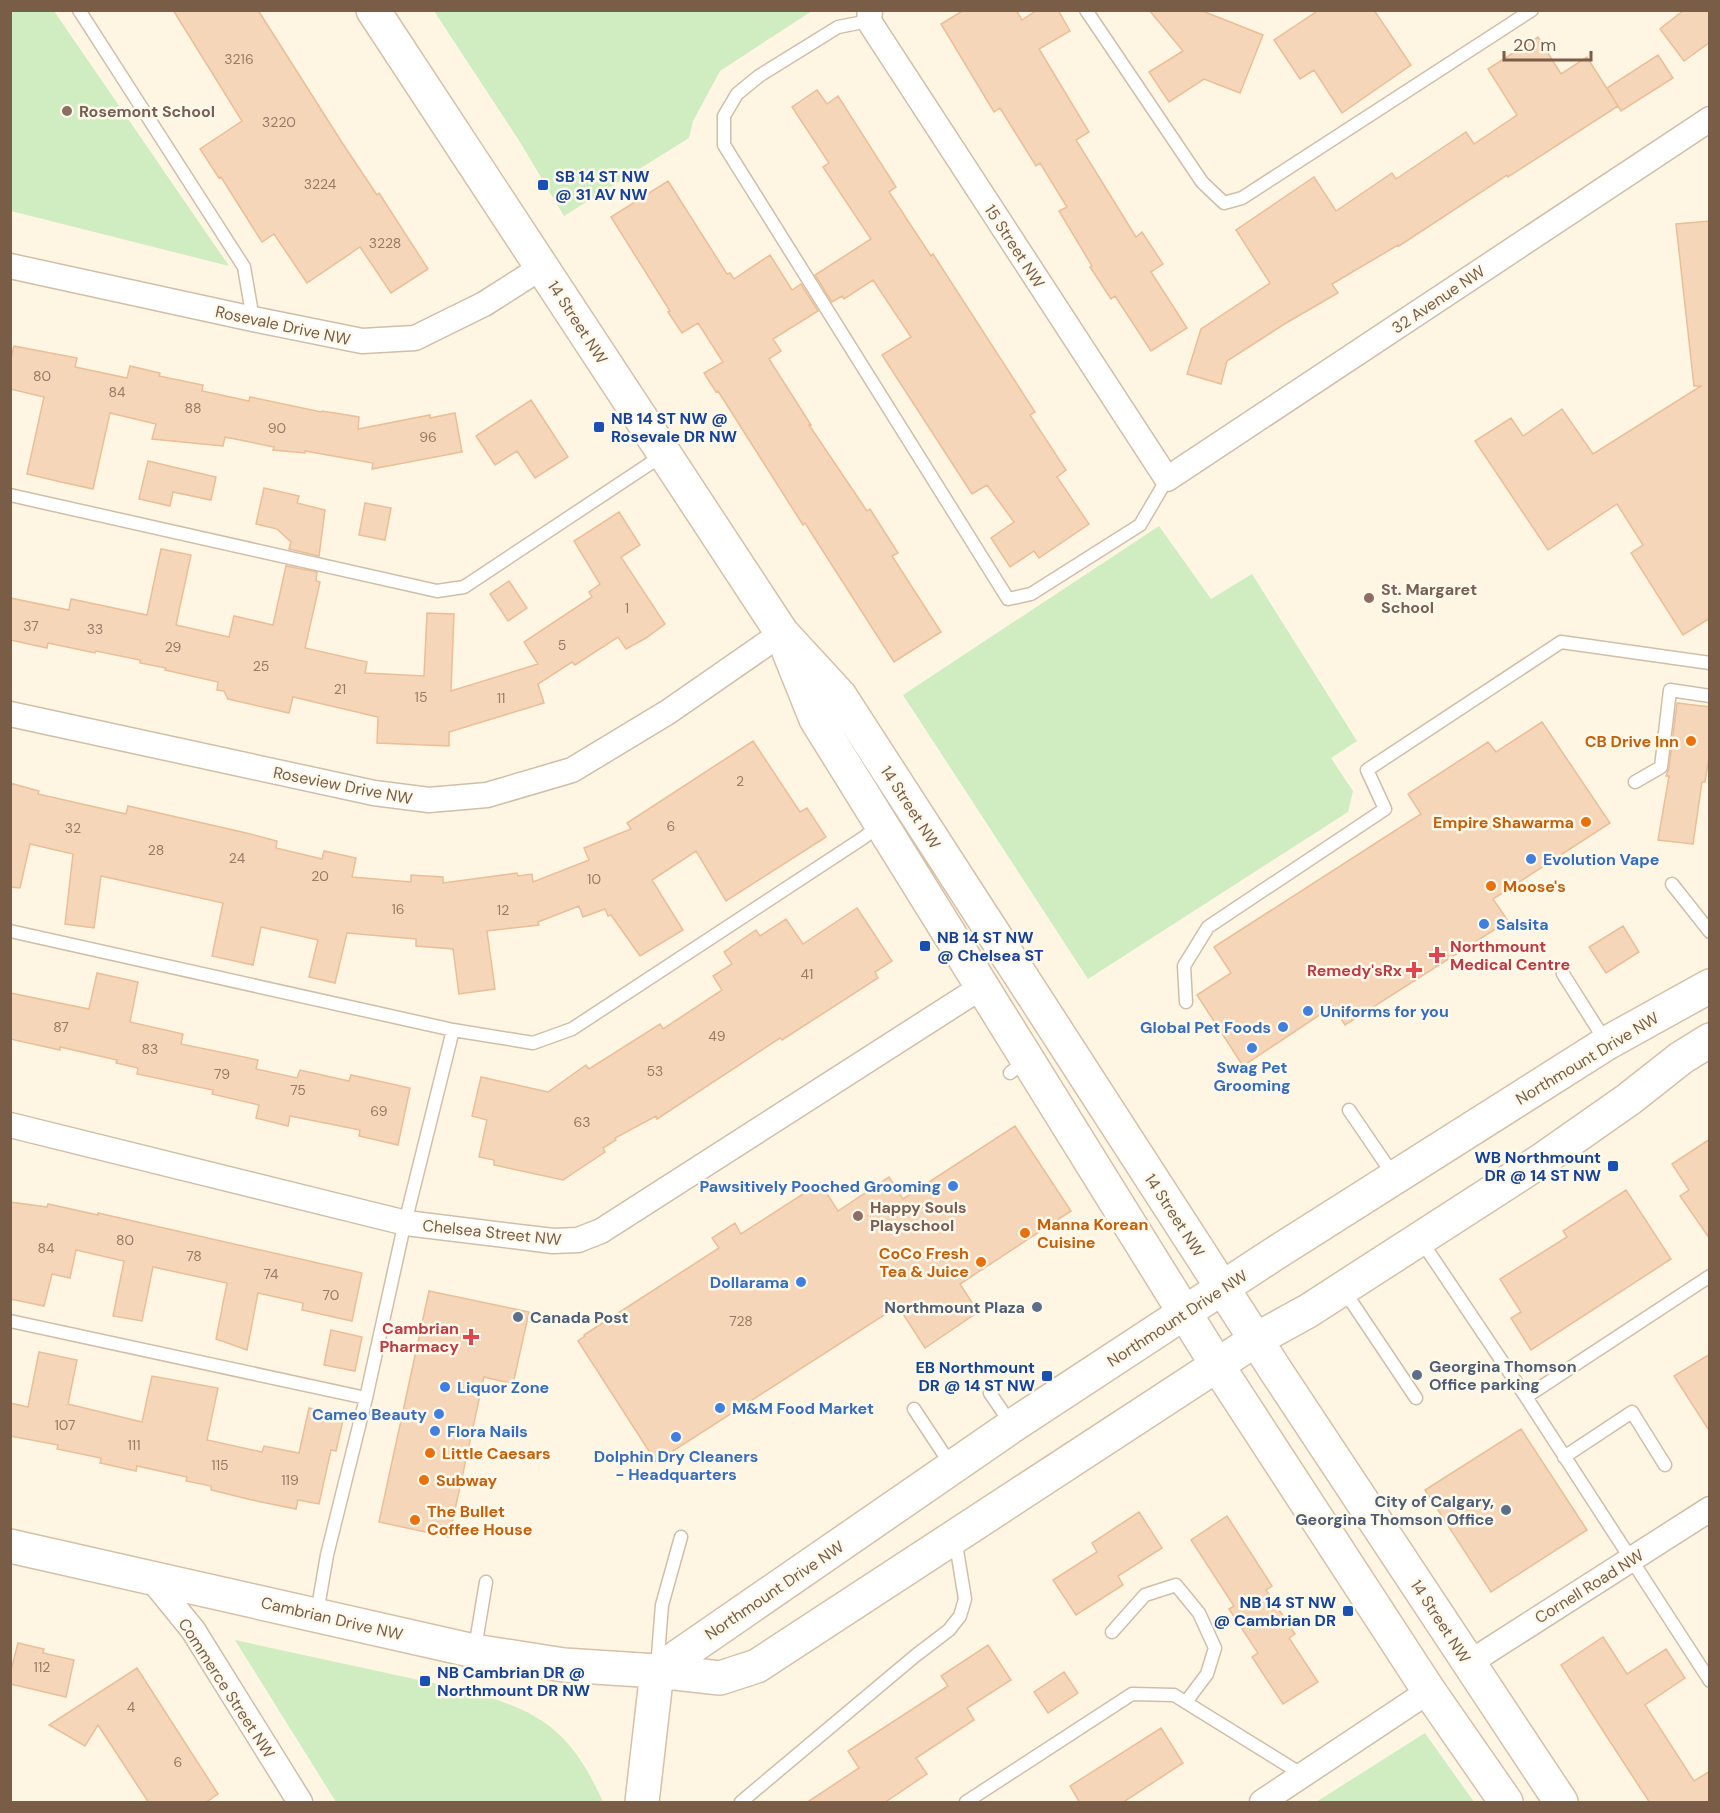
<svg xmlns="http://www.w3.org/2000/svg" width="1720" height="1813" viewBox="0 0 1720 1813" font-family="'DM Sans',sans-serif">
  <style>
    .green { fill: #cfedc0 }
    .building { fill: #f6d6b8; stroke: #eabe97; stroke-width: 1.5 }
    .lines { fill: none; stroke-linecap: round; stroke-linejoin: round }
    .lane-casing { stroke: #d1bea8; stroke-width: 15 }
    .street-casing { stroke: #d1bea8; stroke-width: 27 }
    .secondary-casing { stroke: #d6c0a8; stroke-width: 36 }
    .lane { stroke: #fff; stroke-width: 12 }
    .street { stroke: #fff; stroke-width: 24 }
    .secondary { stroke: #fff; stroke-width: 33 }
    .education-dot { fill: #8d6e63; stroke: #fff9eb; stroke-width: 2 }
    .transit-dot { fill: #1a4fb4; stroke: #fff9eb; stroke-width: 2 }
    .food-dot { fill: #e8710a; stroke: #fff9eb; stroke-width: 2 }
    .shop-dot { fill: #3f7fe0; stroke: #fff9eb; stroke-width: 2 }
    .health-dot { fill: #e0444e; stroke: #fff9eb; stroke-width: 2 }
    .service-dot { fill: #5c6f8a; stroke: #fff9eb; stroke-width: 2 }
    .labels { text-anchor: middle; stroke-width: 5; stroke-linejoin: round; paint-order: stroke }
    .number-label { font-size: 14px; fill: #987b62 }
    .education-label { font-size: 16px; font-weight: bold; fill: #785e54; stroke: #fff9eb; text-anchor: start }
    .transit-label { font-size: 16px; font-weight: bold; fill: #164399; stroke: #fff9eb; text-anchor: start }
    .street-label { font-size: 16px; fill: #795d46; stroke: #fff9eb }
    .food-label { font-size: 16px; font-weight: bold; fill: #c56008; stroke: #fff9eb; text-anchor: start }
    .shop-label { font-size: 16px; font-weight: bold; fill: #366cbe; stroke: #fff9eb; text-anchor: start }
    .health-label { font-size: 16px; font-weight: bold; fill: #be3a42; stroke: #fff9eb; text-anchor: end }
    .service-label { font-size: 16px; font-weight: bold; fill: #4e5e75; stroke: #fff9eb; text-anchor: end }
  </style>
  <rect width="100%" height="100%" fill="#fef6e3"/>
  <path class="green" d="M10,11H54L229,266L11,211Z
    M434,11H812L720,71L693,121L689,138L564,216L520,142Z
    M1159,526L1211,599L1252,574L1357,741L1331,758L1353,791L1348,812L1088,979L903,695Z
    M235,1640L465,1690C540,1711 570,1729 603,1802H336Z
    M1425,1733L1474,1802H1316Z"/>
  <path class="building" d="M173,10H258L341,141L377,195L379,193L428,269L391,293L360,247L307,283L274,234L262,242L221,177L219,178L200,149L242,121Z
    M964,10H1016L1022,20L1037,10H1058L1070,31L1039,49L1089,132L1076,140L1136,237L1142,232L1163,264L1151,272L1187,328L1151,351L1115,296L1111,299L1090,267L1092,266L1059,211L1067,207L1040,163L1036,166L1000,108L994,112L941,24Z
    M1149,10H1200L1263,35L1240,93L1204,79L1169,102L1149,72L1183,51Z
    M1319,10H1374L1411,65L1342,113L1314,70L1300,79L1274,40Z
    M1684,10H1710V42L1684,61L1660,29Z
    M1538,37L1561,74L1587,57L1618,106L1508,177L1507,175L1399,246L1398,245L1332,284L1338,293L1286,323L1227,361L1221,384L1187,374L1201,329L1270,283L1236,230L1314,177L1336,211L1392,173L1396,179L1466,132L1474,144L1517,115L1488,69Z
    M1658,55L1673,78L1621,111L1607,88Z
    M817,90L827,104L838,96L896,187L889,192L931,256L933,254L1035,412L1030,415L1066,470L1057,477L1089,524L1039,558L1034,551L1010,567L991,538L1014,522L987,485L972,494L882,355L911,337L873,280L844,299L842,296L832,302L815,275L871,239L823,167L829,163L792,107Z
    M668,181L727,274L730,273L734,279L770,255L792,290L801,284L818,311L773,339L781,351L769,359L811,425H809L867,511L870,509L898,553L892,556L941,632L894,662L805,523L803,525L718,391L716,392L704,373L723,362L698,323L682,333L668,312L670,311L611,217Z
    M1710,221V618L1683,635L1631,553L1643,545L1617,504L1548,550L1475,441L1511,418L1523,436L1562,409L1593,454L1701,386H1694L1676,224Z
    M14,346L77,358L75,367L127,378L130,366L160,373L159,376L203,385L202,391L249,401L250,397L321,412L322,411L359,417L358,429L430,415V418L455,413L462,452L372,469L373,463L305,451V453L273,450L274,447L225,437L223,446L152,439L156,424L110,413L93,489L61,482L27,474L44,397L10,389V362Z
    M531,400L568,457L535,478L517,451L495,465L476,436Z
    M148,461L216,477L211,500L173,492L170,506L139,499Z
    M264,488L299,496L297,503L325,510L319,556L289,549L291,542L277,529L256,524Z
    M365,503L391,508L385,540L359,535Z
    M619,512L640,545L621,557L665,624L646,638L626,649L618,637L575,665L572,662L538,684L544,703L449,732V746L377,743L378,717L293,697L289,713L228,699L224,691L217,690L218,682L165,670L166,668L140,663V660L96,651L95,653L48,643L47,648L10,640V598L69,610L71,599L147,615L161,549L191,555L176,625L229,637L234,616L273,625L286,566L317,572L316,581L320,582L305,648L367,662L365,673L424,676L427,613L454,614L451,691L538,664L524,642L592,597L589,592L600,584L574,541Z
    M509,581L527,608L508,621L490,594Z
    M1677,703L1710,707V752L1705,782H1702L1693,844L1658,840L1669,776H1666L1669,768Z
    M1542,722L1610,823L1493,899L1508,921L1345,1025L1333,1006L1243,1066L1197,995L1231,973L1214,947L1421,814L1408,794L1488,742L1496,752Z
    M753,741L800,812L807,808L826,837L726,901L696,851L652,880L683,930L640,956L611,915L608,916L605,909L583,917L579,906L538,922L539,925L487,931L495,989L459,994L453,949L416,946V939L347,933L335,983L309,977L318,940L261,927L253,965L212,956L223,903L101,876L94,928L65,924L73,854L30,844L20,888L10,887V783L39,791L38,794L126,814L128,806L242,832L277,841L276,848L322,859L324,851L356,858L352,877L411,882V875L443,877V883L517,873L518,876L532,874L533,882L589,860L584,848L631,829L627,823Z
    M857,908L892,961L875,972L878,978L782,1040L780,1038L657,1119L656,1116L615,1138L616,1140L603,1148L605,1152L563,1180L494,1165V1160L479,1157L487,1120L472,1116L481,1077L548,1092L586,1065L589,1069L660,1024L663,1029L722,990L713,976L732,964L724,952L756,930L760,936L786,919L803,944Z
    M1623,926L1639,952L1606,973L1589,947Z
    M97,973L138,982L130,1022L183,1034L181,1044L258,1060L256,1069L297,1078L300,1070L349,1081L351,1075L410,1088L398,1145L359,1136L360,1130L290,1116L288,1126L256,1118L259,1105L212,1094L213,1090L137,1074L138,1068L116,1063L117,1060L60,1047V1050L10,1039V993L89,1009Z
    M1015,1126L1071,1211L960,1284L978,1312L925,1348L898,1306L656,1462L578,1341L585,1336L584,1335L719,1248L712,1238L735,1223L741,1234L820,1183L838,1211L889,1177L903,1199Z
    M1710,1139V1239L1680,1196L1689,1190L1672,1164Z
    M1626,1190L1671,1259L1531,1350L1511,1318L1521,1312L1500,1279L1567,1237L1563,1231Z
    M10,1202L47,1207L48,1204L98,1215V1213L362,1273L352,1321L302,1310L303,1303L258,1293L247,1350L216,1339L227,1283L153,1267L142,1321L113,1316L124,1261L76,1250L70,1278L52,1274L44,1306L10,1299Z
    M429,1291L529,1312L513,1384L484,1377L449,1537L379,1522Z
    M331,1330L362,1337L355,1371L324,1365Z
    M39,1352L77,1360L68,1404L142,1422L152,1376L218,1388L207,1440L262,1452L264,1446L299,1453L309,1408L344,1416L336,1451L331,1450L319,1504L298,1500L296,1509L252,1500L211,1490V1486L186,1481L187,1477L137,1466L136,1471L100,1463L101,1458L57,1449L58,1445L10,1436V1403L28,1407Z
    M1710,1354V1432L1674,1376Z
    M1521,1429L1587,1530L1491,1592L1425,1490Z
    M1139,1512L1162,1548L1118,1576L1123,1585L1076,1615L1053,1580L1097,1552L1092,1543Z
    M1227,1516L1272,1586L1266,1590L1295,1634L1289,1638L1318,1682L1283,1704L1252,1657L1258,1653L1229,1609L1234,1606L1191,1540Z
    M1603,1637L1627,1674L1666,1649L1685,1678L1645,1705L1694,1781L1710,1771V1803H1650L1607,1737L1561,1665Z
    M18,1643L44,1649L43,1653L74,1660L66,1697L10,1684V1674Z
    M988,1645L1011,1680L967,1708L974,1720L916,1758L927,1774L884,1803H806L859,1768L848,1751L948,1686L941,1676Z
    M137,1668L218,1794L205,1803H149L98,1725L85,1746L49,1725Z
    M1064,1672L1078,1693L1048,1713L1034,1692Z
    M1161,1728L1183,1763L1122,1803H1080L1070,1786Z"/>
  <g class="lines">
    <defs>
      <path id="lane" d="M79,10L244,267L253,319
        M1086,10L1202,182L1224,203L1242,198L1532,10
        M869,21L838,27L759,76L737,94L724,116V145L1008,599L1031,594L1140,525L1167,479
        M10,495L437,591L464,587L663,455
        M1635,782L1661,767L1670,690L1710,696
        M1672,884L1710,932
        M10,931L453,1030L533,1043L572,1029L863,838L880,825
        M1563,974L1606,1042
        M1186,1002L1184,966L1208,927L1385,809L1367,770L1561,642L1710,663
        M1010,1073L1027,1059
        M1349,1110L1394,1176
        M1420,1239L1526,1397L1710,1681
        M1343,1289L1416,1398
        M10,1321L366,1398
        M990,1393L1011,1424
        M1526,1397L1710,1276
        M914,1409L951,1465
        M1564,1457L1632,1412L1665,1465
        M317,1613L327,1555L366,1398L402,1235L453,1030
        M1112,1632L1145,1595L1176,1585L1199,1613L1215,1648L1207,1674L1186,1702
        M475,1648L486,1582
        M657,1667L662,1605L681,1537
        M741,1802L915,1656L949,1630L960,1616L965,1599L955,1538
        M966,1802L1132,1694L1174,1695L1303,1775"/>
      <path id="street" d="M870,10L869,21L878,35L1167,479L1710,119
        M10,266L253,319L362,341L415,338L484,304L542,267
        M10,714L374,793L429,800L487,795L572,770L668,712L782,633
        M10,1125L406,1223L553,1241L578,1240L601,1231L983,986
        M149,1576L193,1630L300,1802
        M1469,1663L1710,1509
        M1262,1802L1429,1691"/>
      <path id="secondary" d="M373,10L782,633L840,696L1278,1374L1561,1802
        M789,652L816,719L1217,1365L1429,1691L1506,1802
        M10,1546L474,1651L564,1665L657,1671L720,1678L757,1666L1257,1339L1308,1311L1542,1160L1629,1099L1681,1058L1710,1040
        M642,1802L657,1671L1012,1426L1274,1254L1607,1043L1710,986"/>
    </defs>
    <use href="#lane" class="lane-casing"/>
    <use href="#street" class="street-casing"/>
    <use href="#secondary" class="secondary-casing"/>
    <use href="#lane" class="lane"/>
    <use href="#street" class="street"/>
    <use href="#secondary" class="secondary"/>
  </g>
  <g class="education-dot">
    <circle cx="67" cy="111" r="6"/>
    <circle cx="1369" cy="598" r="6"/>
    <circle cx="858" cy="1216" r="6"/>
  </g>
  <g class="transit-dot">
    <rect x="537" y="179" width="12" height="12" rx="3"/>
    <rect x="593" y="421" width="12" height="12" rx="3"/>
    <rect x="919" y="940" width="12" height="12" rx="3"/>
    <rect x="1607" y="1160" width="12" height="12" rx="3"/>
    <rect x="1041" y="1370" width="12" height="12" rx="3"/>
    <rect x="1342" y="1605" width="12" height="12" rx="3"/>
    <rect x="419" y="1675" width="12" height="12" rx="3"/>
  </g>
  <g class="food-dot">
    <circle cx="1691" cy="741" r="6"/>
    <circle cx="1586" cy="822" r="6"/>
    <circle cx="1491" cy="886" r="6"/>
    <circle cx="1025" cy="1233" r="6"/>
    <circle cx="981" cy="1262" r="6"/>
    <circle cx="430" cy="1453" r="6"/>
    <circle cx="424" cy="1480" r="6"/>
    <circle cx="415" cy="1520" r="6"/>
  </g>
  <g class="shop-dot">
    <circle cx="1531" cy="859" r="6"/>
    <circle cx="1484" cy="924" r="6"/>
    <circle cx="1308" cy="1011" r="6"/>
    <circle cx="1283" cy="1027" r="6"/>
    <circle cx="1252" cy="1048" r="6"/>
    <circle cx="953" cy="1186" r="6"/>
    <circle cx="801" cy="1282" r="6"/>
    <circle cx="445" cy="1387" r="6"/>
    <circle cx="720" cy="1408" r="6"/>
    <circle cx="439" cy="1414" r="6"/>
    <circle cx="435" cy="1431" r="6"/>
    <circle cx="676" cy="1437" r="6"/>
  </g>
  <g class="health-dot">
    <path d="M1434 946h6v6h6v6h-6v6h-6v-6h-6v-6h6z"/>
    <path d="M1411 961h6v6h6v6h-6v6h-6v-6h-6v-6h6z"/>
    <path d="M468 1328h6v6h6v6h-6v6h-6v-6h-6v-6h6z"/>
  </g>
  <g class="service-dot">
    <circle cx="1037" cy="1307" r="6"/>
    <circle cx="518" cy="1317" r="6"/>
    <circle cx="1417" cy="1375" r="6"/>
    <circle cx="1506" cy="1510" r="6"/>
  </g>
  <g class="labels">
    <g class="number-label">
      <text x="239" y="64">3216</text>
      <text x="279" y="127">3220</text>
      <text x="320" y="189">3224</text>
      <text x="385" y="248">3228</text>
      <text x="42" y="381">80</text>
      <text x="117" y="397">84</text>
      <text x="193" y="413">88</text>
      <text x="277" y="433">90</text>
      <text x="428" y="442">96</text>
      <text x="627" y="613">1</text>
      <text x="31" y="631">37</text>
      <text x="95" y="634">33</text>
      <text x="562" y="650">5</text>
      <text x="173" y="652">29</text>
      <text x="261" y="671">25</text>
      <text x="340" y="694">21</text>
      <text x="421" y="702">15</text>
      <text x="501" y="703">11</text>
      <text x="740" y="786">2</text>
      <text x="671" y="831">6</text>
      <text x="73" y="833">32</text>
      <text x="156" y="855">28</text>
      <text x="237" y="863">24</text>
      <text x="320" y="881">20</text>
      <text x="594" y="884">10</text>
      <text x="398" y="914">16</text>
      <text x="503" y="915">12</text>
      <text x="807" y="979">41</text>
      <text x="61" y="1032">87</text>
      <text x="717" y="1041">49</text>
      <text x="150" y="1054">83</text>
      <text x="655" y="1076">53</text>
      <text x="222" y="1079">79</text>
      <text x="298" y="1095">75</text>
      <text x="379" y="1116">69</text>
      <text x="582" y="1127">63</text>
      <text x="125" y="1245">80</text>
      <text x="46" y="1253">84</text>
      <text x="194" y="1261">78</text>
      <text x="271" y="1279">74</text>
      <text x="331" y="1300">70</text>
      <text x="741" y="1326">728</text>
      <text x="65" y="1430">107</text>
      <text x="134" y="1450">111</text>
      <text x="220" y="1470">115</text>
      <text x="290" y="1485">119</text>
      <text x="42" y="1672">112</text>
      <text x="131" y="1712">4</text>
      <text x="178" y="1767">6</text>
    </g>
    <g class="education-label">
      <text x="79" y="117">Rosemont School</text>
      <text x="1381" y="595">St. Margaret<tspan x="1381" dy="18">School</tspan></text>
      <text x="870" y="1213">Happy Souls<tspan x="870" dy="18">Playschool</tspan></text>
    </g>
    <g class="transit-label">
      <text x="555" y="182">SB 14 ST NW<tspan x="555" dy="18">@ 31 AV NW</tspan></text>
      <text x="611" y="424">NB 14 ST NW @<tspan x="611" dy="18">Rosevale DR NW</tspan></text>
      <text x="937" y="943">NB 14 ST NW<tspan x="937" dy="18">@ Chelsea ST</tspan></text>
      <text x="1601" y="1163" text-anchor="end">WB Northmount<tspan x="1601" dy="18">DR @ 14 ST NW</tspan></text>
      <text x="1035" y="1373" text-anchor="end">EB Northmount<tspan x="1035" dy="18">DR @ 14 ST NW</tspan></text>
      <text x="1336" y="1608" text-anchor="end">NB 14 ST NW<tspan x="1336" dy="18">@ Cambrian DR</tspan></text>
      <text x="437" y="1678">NB Cambrian DR @<tspan x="437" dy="18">Northmount DR NW</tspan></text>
    </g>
    <g class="street-label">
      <text transform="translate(1015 246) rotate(57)" y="6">15 Street NW</text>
      <text transform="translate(1438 299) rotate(-34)" y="6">32 Avenue NW</text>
      <text transform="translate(578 322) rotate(57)" y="6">14 Street NW</text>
      <text transform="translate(283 325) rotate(12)" y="6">Rosevale Drive NW</text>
      <text transform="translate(343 785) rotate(11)" y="6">Roseview Drive NW</text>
      <text transform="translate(911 807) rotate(57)" y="6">14 Street NW</text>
      <text transform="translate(1587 1058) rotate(-31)" y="6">Northmount Drive NW</text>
      <text transform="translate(1175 1215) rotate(57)" y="6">14 Street NW</text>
      <text transform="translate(492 1232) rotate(6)" y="6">Chelsea Street NW</text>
      <text transform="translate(1177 1318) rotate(-33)" y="6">Northmount Drive NW</text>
      <text transform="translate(1589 1586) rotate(-32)" y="6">Cornell Road NW</text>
      <text transform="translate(774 1590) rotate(-34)" y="6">Northmount Drive NW</text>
      <text transform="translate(332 1618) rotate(13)" y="6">Cambrian Drive NW</text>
      <text transform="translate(1441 1621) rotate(57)" y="6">14 Street NW</text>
      <text transform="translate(227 1688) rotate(57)" y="6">Commerce Street NW</text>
    </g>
    <g class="food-label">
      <text x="1679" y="747" text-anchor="end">CB Drive Inn</text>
      <text x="1574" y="828" text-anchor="end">Empire Shawarma</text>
      <text x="1503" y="892">Moose's</text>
      <text x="1037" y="1230">Manna Korean<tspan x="1037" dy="18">Cuisine</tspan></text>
      <text x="969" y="1259" text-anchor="end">CoCo Fresh<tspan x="969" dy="18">Tea &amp; Juice</tspan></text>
      <text x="442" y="1459">Little Caesars</text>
      <text x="436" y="1486">Subway</text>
      <text x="427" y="1517">The Bullet<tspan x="427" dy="18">Coffee House</tspan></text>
    </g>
    <g class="shop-label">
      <text x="1543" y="865">Evolution Vape</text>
      <text x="1496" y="930">Salsita</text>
      <text x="1320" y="1017">Uniforms for you</text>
      <text x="1271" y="1033" text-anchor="end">Global Pet Foods</text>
      <text x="1252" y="1073" text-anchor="middle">Swag Pet<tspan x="1252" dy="18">Grooming</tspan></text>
      <text x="941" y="1192" text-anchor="end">Pawsitively Pooched Grooming</text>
      <text x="789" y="1288" text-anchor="end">Dollarama</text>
      <text x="457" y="1393">Liquor Zone</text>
      <text x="732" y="1414">M&amp;M Food Market</text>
      <text x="427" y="1420" text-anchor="end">Cameo Beauty</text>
      <text x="447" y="1437">Flora Nails</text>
      <text x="676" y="1462" text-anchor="middle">Dolphin Dry Cleaners<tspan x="676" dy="18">- Headquarters</tspan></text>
    </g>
    <g class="health-label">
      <text x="1450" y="952" text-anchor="start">Northmount<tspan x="1450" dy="18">Medical Centre</tspan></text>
      <text x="1402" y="976">Remedy'sRx</text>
      <text x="459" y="1334">Cambrian<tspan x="459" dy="18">Pharmacy</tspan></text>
    </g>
    <g class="service-label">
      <text x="1025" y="1313">Northmount Plaza</text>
      <text x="530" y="1323" text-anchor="start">Canada Post</text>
      <text x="1429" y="1372" text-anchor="start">Georgina Thomson<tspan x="1429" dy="18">Office parking</tspan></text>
      <text x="1494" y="1507">City of Calgary,<tspan x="1494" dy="18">Georgina Thomson Office</tspan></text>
    </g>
  </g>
  <rect width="1720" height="1813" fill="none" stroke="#795d46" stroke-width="24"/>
  <path d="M1504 51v9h87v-9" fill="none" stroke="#795d46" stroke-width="3"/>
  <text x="1513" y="51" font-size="18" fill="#795d46" stroke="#fff9eb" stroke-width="4.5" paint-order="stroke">20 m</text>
</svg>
